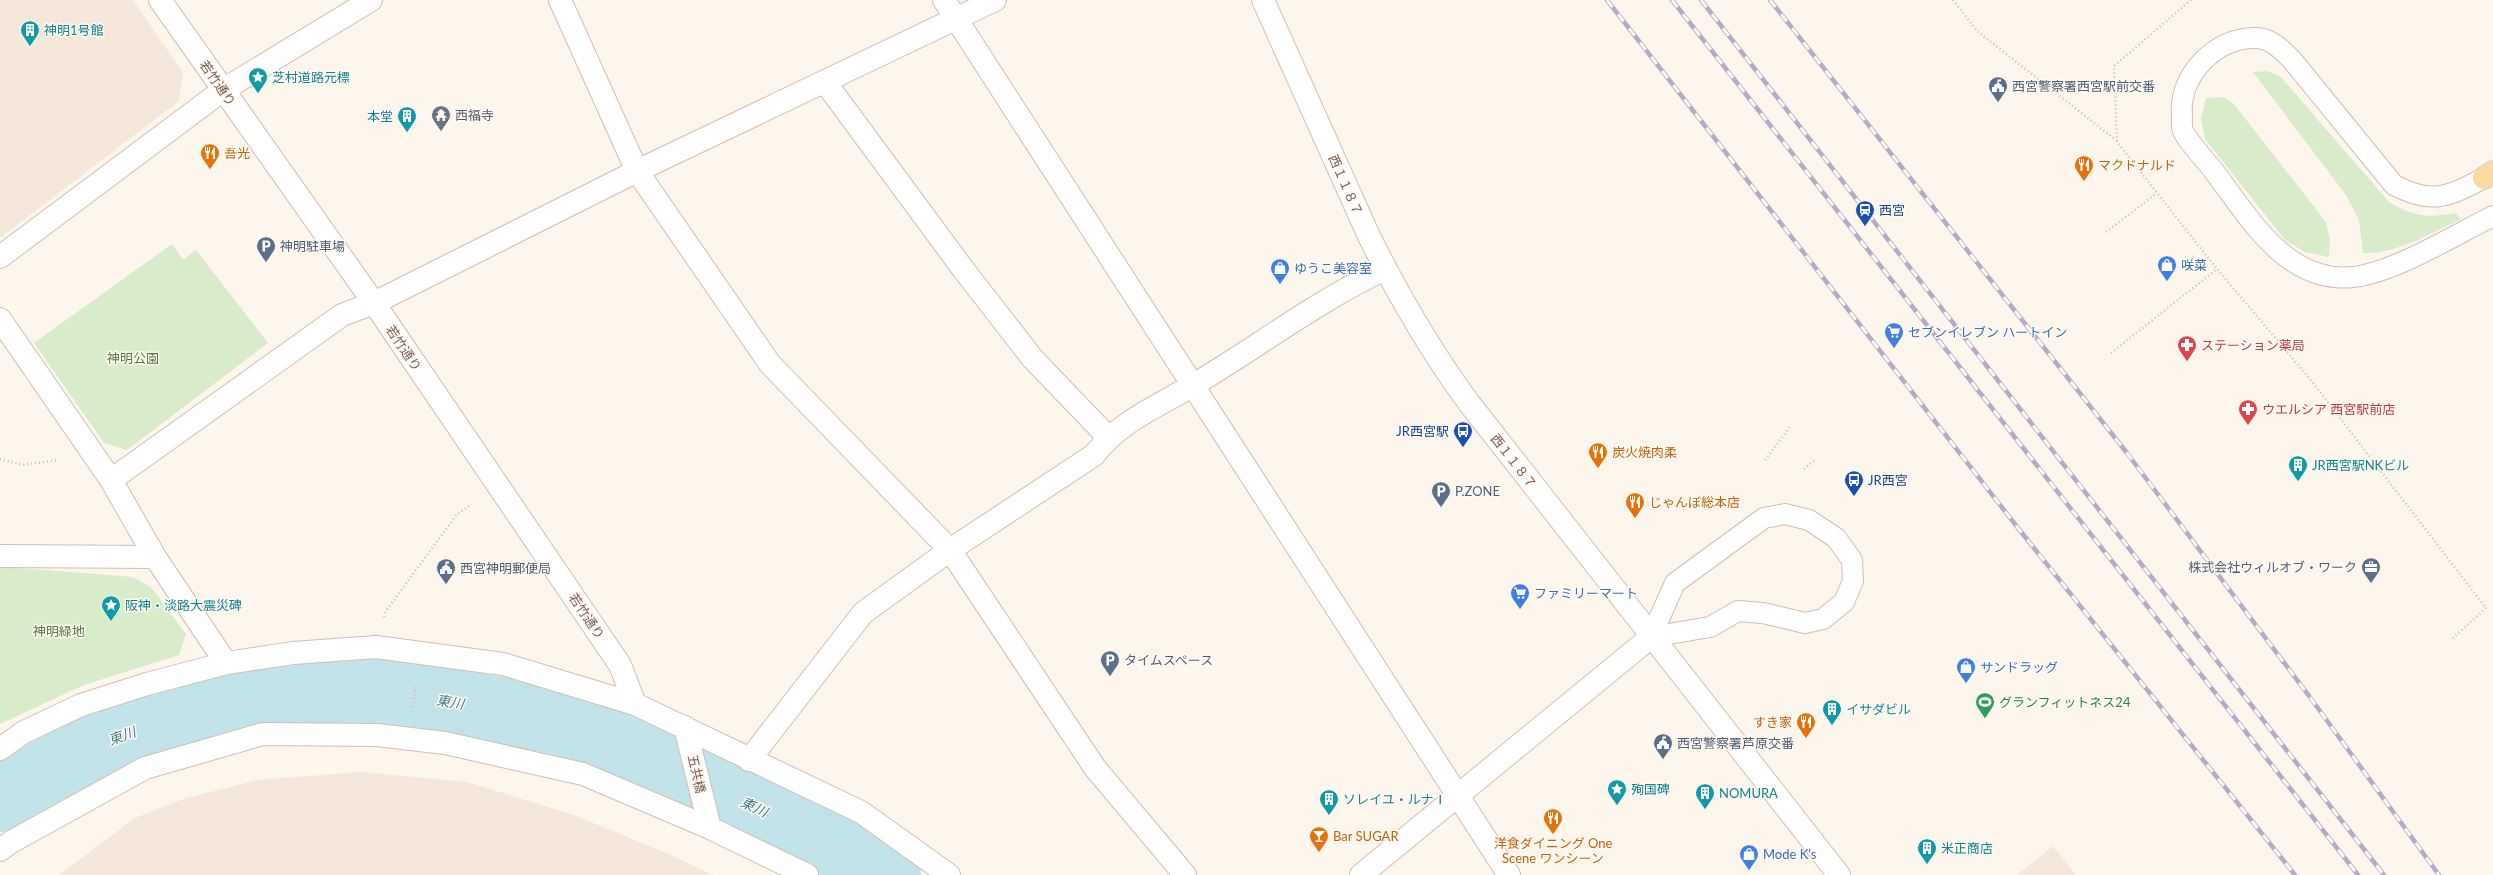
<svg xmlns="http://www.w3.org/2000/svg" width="2493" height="875" viewBox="0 0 2493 875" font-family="Lato,'Noto Sans JP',sans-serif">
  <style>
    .residential { fill: #f5e8da }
    .green { fill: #d8ecc9 }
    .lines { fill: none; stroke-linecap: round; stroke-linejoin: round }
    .river { stroke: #bfe3e8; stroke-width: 68 }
    .lane-casing { stroke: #d1beb0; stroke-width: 22 }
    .street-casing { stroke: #d1beb0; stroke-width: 24 }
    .secondary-casing { stroke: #d6c0b0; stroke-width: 24 }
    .primary-casing { stroke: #dad1cd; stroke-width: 24 }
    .path { stroke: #d9b8a5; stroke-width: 2.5; stroke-dasharray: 1 3; stroke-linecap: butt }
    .lane { stroke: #fff; stroke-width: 20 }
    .street { stroke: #fff; stroke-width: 22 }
    .secondary { stroke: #fff; stroke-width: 22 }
    .primary { stroke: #fbd9a5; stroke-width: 22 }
    .rail-casing { stroke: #b9a8c9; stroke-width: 4.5 }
    .rail { stroke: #fffaf3; stroke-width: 3; stroke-dasharray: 9; stroke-linecap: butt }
    .labels { text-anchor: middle; stroke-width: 3; stroke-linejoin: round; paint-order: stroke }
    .culture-label { font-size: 13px; fill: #0d838f; stroke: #fffaf3; text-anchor: start }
    .street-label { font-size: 13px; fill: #7a5c4d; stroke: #fffaf3 }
    .service-label { font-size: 13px; fill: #4e5e75; stroke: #fffaf3; text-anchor: start }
    .worship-label { font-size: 13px; fill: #5b616d; stroke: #fffaf3; text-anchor: start }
    .food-label { font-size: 13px; fill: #c56008; stroke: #fffaf3; text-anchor: start }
    .transit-label { font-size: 13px; fill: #164399; stroke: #fffaf3; text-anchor: start }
    .shop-label { font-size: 13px; fill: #366cbe; stroke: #fffaf3; text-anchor: start }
    .health-label { font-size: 13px; fill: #be3a42; stroke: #fffaf3; text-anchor: start }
    .park-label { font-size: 13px; fill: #537a41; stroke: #fffaf3 }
    .leisure-label { font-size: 13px; fill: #27864d; stroke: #fffaf3; text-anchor: start }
    .water-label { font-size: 14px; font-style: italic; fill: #437c86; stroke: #fffaf3 }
  </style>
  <rect width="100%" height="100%" fill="#fdf6ec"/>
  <path class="residential" d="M0,0H133L183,73L179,101L0,238Z
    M360,772L467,782L574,815L671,855L713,875H59L135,818L183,799L257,780Z
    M2053,846L2076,875H2017Z"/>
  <path class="green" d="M2267,71L2280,76L2389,202C2415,217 2427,218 2456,213L2461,219C2431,233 2397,254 2363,253L2359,220L2346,195L2253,72Z
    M2224,97L2233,103L2326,222L2330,240L2329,257L2305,252L2285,240L2205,139L2201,119L2206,98Z
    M172,244L183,260L196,250L268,343L127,450L104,443L34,343Z
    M6,567L133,577L152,588L186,634L179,655L84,685L0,724V568Z"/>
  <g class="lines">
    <path class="river" d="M0,798L102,743L232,696L377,690L560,721L764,811L878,868L887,875"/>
    <defs>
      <path id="lane" d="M2484,178C2448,197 2432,205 2394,185L2292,60C2282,50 2272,39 2257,38C2216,36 2178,76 2182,115C2182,120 2181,126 2183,131C2188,142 2208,163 2216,174C2250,219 2287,284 2353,277C2393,273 2455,235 2493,216
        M1785,514L1809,520L1836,538L1852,560L1853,581L1844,602L1823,619L1805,623L1763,613L1738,611L1710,627L1651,637L1675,583L1764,518Z"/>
      <path id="street" d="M160,0L374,303L620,665L635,704
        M560,0L637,171L770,364L950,550L1095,768L1185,875
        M944,0L1509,875
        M825,82L963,269L1033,359L1108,437
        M0,257L223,90L371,0
        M0,319L111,480L155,557L226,663
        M111,480L342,315L374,303L637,171L995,0
        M0,556L155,557
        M685,727L710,828
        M0,749L24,732L81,705L147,684L226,663L293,653L376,647L503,664L635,704L861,812L949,875
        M749,760L863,613L950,550L1094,455C1121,420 1159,406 1195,384C1259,346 1317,301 1385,269
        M0,850L11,842L145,768L263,734L377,735L445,743L583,774L710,828L807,875"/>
      <path id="secondary" d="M1263,0L1368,234C1397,293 1430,350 1469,403L1839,875
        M1361,875L1651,637"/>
      <path id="primary" d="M2484,178L2493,172"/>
    </defs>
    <use href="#lane" class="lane-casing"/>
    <use href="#street" class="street-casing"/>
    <use href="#secondary" class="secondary-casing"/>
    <use href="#primary" class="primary-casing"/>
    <path class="path" d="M1953,0L1977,31L2117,141
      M2191,0L2114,66L2117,142L2217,269L2310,379L2486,608L2451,640
      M2106,232L2157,193
      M2111,353L2217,269
      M0,459L23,465L58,460
      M1765,460L1790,427
      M1804,469L1815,460
      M384,617L386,611L457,514L472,504
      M413,707L416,684"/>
    <use href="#lane" class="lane"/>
    <use href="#street" class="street"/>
    <use href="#secondary" class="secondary"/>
    <use href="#primary" class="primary"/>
    <defs>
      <path id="rail" d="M1607,0L2018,528L2295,875
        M1672,0L2358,875
        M1701,0L2384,875
        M1770,0L2127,453L2312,700L2439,875"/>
    </defs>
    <use href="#rail" class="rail-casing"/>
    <use href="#rail" class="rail"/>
  </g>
  <defs>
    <symbol id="building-pin" viewBox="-11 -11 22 30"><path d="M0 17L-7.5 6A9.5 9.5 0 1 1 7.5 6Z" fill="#0f9aa8" stroke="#fffaf3"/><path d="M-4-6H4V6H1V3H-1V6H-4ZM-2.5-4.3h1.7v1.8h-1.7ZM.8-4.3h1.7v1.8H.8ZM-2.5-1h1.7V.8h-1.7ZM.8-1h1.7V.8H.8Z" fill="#fff"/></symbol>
    <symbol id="sight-pin" viewBox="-11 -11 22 30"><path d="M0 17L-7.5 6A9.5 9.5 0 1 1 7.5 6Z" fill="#0f9aa8" stroke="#fffaf3"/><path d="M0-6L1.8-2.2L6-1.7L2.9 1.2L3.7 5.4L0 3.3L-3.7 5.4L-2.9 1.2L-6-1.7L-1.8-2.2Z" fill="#fff"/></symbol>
    <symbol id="civic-pin" viewBox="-11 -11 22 30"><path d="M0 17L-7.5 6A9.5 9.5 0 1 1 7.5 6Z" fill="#5c6f8a" stroke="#fffaf3"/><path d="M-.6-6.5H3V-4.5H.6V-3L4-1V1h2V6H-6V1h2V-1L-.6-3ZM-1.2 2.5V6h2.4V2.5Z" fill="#fff"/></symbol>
    <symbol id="temple-pin" viewBox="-11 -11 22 30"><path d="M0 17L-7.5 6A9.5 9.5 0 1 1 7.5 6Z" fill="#6b7280" stroke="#fffaf3"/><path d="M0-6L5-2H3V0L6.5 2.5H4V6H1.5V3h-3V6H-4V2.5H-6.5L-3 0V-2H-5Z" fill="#fff"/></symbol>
    <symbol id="restaurant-pin" viewBox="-11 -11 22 30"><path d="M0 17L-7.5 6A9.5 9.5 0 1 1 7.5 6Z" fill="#e8710a" stroke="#fffaf3"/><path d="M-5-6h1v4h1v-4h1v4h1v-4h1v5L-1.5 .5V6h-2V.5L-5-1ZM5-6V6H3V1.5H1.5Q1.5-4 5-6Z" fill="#fff"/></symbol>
    <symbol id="station-pin" viewBox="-11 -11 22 30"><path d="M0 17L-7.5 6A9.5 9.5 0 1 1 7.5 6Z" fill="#1a4fb4" stroke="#fffaf3"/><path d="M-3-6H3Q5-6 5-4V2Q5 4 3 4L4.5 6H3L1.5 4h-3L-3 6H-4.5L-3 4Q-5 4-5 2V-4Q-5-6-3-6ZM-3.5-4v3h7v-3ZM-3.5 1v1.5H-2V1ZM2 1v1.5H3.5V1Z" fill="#fff"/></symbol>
    <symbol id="parking-pin" viewBox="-11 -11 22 30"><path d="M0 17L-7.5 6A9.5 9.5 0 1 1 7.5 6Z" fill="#5c6f8a" stroke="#fffaf3"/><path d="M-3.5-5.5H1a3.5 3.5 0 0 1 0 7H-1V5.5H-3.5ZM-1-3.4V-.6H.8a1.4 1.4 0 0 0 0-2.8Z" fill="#fff"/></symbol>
    <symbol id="shop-pin" viewBox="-11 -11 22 30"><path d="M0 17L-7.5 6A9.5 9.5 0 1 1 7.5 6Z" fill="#3f7fe0" stroke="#fffaf3"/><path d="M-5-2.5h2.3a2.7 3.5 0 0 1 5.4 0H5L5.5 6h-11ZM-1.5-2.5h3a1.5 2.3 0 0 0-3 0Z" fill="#fff"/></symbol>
    <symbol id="supermarket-pin" viewBox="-11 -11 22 30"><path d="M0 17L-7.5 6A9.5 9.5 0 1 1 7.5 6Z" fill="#3f7fe0" stroke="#fffaf3"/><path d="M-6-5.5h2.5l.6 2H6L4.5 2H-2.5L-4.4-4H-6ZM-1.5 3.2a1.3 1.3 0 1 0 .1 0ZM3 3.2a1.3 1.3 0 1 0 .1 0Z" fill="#fff"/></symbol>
    <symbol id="pharmacy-pin" viewBox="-11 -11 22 30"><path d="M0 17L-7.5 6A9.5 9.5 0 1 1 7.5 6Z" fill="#e0444e" stroke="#fffaf3"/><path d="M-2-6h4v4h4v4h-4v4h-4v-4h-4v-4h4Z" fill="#fff"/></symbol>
    <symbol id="bus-pin" viewBox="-11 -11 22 30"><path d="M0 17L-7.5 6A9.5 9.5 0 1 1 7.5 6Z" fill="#1a4fb4" stroke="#fffaf3"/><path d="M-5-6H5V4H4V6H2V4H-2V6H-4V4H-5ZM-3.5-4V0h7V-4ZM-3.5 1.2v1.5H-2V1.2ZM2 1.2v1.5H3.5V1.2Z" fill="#fff"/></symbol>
    <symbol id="office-pin" viewBox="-11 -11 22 30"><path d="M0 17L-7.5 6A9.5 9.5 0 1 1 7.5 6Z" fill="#5c6f8a" stroke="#fffaf3"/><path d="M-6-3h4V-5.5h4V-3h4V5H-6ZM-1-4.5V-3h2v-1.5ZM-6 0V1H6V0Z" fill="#fff"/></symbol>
    <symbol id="stadium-pin" viewBox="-11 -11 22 30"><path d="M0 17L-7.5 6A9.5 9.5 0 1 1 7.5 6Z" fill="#2e9e5b" stroke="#fffaf3"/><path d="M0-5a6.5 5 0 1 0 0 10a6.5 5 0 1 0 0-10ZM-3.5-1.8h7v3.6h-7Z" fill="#fff"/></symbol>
    <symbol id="bar-pin" viewBox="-11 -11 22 30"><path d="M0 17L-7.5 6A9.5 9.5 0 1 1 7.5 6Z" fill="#e8710a" stroke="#fffaf3"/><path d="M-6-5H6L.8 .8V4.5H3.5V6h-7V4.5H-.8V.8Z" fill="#fff"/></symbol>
  </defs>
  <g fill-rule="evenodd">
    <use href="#building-pin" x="19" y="19" width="22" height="30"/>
    <use href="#sight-pin" x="247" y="66" width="22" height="30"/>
    <use href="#civic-pin" x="1987" y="75" width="22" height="30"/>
    <use href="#temple-pin" x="430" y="104" width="22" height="30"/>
    <use href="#building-pin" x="396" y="105" width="22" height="30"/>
    <use href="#restaurant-pin" x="199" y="142" width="22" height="30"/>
    <use href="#restaurant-pin" x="2073" y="154" width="22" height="30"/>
    <use href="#station-pin" x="1854" y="199" width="22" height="30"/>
    <use href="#parking-pin" x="255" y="235" width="22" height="30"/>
    <use href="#shop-pin" x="2156" y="254" width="22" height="30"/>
    <use href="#shop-pin" x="1269" y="257" width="22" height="30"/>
    <use href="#supermarket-pin" x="1883" y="321" width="22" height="30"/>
    <use href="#pharmacy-pin" x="2176" y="334" width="22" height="30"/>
    <use href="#pharmacy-pin" x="2237" y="398" width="22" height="30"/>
    <use href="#bus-pin" x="1452" y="420" width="22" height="30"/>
    <use href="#restaurant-pin" x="1587" y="441" width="22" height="30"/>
    <use href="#building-pin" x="2287" y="454" width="22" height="30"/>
    <use href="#bus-pin" x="1843" y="469" width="22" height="30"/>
    <use href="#parking-pin" x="1430" y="480" width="22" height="30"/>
    <use href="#restaurant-pin" x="1624" y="491" width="22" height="30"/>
    <use href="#office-pin" x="2360" y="556" width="22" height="30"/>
    <use href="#civic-pin" x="435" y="557" width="22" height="30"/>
    <use href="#supermarket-pin" x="1509" y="582" width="22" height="30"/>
    <use href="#sight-pin" x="100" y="594" width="22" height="30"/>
    <use href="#parking-pin" x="1099" y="649" width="22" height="30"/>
    <use href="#shop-pin" x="1955" y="656" width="22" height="30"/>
    <use href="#stadium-pin" x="1974" y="691" width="22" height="30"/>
    <use href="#building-pin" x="1821" y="698" width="22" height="30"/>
    <use href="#restaurant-pin" x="1795" y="711" width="22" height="30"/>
    <use href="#civic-pin" x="1652" y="732" width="22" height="30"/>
    <use href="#sight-pin" x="1606" y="778" width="22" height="30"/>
    <use href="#building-pin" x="1694" y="782" width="22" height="30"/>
    <use href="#building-pin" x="1318" y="788" width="22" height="30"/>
    <use href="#restaurant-pin" x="1542" y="807" width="22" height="30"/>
    <use href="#bar-pin" x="1308" y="825" width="22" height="30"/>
    <use href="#building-pin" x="1916" y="837" width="22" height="30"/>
    <use href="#shop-pin" x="1738" y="843" width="22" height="30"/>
  </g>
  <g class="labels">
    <g class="culture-label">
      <text x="44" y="35">神明1号館</text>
      <text x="272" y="82">芝村道路元標</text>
      <text x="393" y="121" text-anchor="end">本堂</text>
      <text x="2312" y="470">JR西宮駅NKビル</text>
      <text x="125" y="610">阪神・淡路大震災碑</text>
      <text x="1846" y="714">イサダビル</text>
      <text x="1631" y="794">殉国碑</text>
      <text x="1719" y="798">NOMURA</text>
      <text x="1343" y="804">ソレイユ・ルナⅠ</text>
      <text x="1941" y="853">米正商店</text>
    </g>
    <g class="street-label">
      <text transform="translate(218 83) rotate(55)" y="5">若竹通り</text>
      <text transform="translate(1346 185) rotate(66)" y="5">西１１８７</text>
      <text transform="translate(404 348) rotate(56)" y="5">若竹通り</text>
      <text transform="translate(1514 461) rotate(52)" y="5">西１１８７</text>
      <text transform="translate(587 616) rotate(56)" y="5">若竹通り</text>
      <text transform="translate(697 774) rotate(77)" y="5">五共橋</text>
    </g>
    <g class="service-label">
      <text x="2012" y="91">西宮警察署西宮駅前交番</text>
      <text x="280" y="251">神明駐車場</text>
      <text x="1455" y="496">P.ZONE</text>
      <text x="2357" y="572" text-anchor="end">株式会社ウィルオブ・ワーク</text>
      <text x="460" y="573">西宮神明郵便局</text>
      <text x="1124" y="665">タイムスペース</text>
      <text x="1677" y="748">西宮警察署芦原交番</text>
    </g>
    <g class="worship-label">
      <text x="455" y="120">西福寺</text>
    </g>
    <g class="food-label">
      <text x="224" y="158">吾光</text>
      <text x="2098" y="170">マクドナルド</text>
      <text x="1612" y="457">炭火焼肉柔</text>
      <text x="1649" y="507">じゃんぼ総本店</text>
      <text x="1792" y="727" text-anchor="end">すき家</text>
      <text x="1333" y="841">Bar SUGAR</text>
      <text x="1553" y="848" text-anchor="middle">洋食ダイニング One<tspan x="1553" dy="15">Scene ワンシーン</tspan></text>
    </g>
    <g class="transit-label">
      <text x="1879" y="215">西宮</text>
      <text x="1449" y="436" text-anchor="end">JR西宮駅</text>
      <text x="1868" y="485">JR西宮</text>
    </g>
    <g class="shop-label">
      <text x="2181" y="270">咲菜</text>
      <text x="1294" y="273">ゆうこ美容室</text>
      <text x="1908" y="337">セブンイレブン ハートイン</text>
      <text x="1534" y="598">ファミリーマート</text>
      <text x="1980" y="672">サンドラッグ</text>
      <text x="1763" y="859">Mode K's</text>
    </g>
    <g class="health-label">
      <text x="2201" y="350">ステーション薬局</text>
      <text x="2262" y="414">ウエルシア 西宮駅前店</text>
    </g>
    <g class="park-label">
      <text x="133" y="363">神明公園</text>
      <text x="59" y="636">神明緑地</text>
    </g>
    <g class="leisure-label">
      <text x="1999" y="707">グランフィットネス24</text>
    </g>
    <g class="water-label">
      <text transform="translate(450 702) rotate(9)" y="5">東川</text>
      <text transform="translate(122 736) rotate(-20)" y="5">東川</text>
      <text transform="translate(754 807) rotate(25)" y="5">東川</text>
    </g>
  </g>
</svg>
